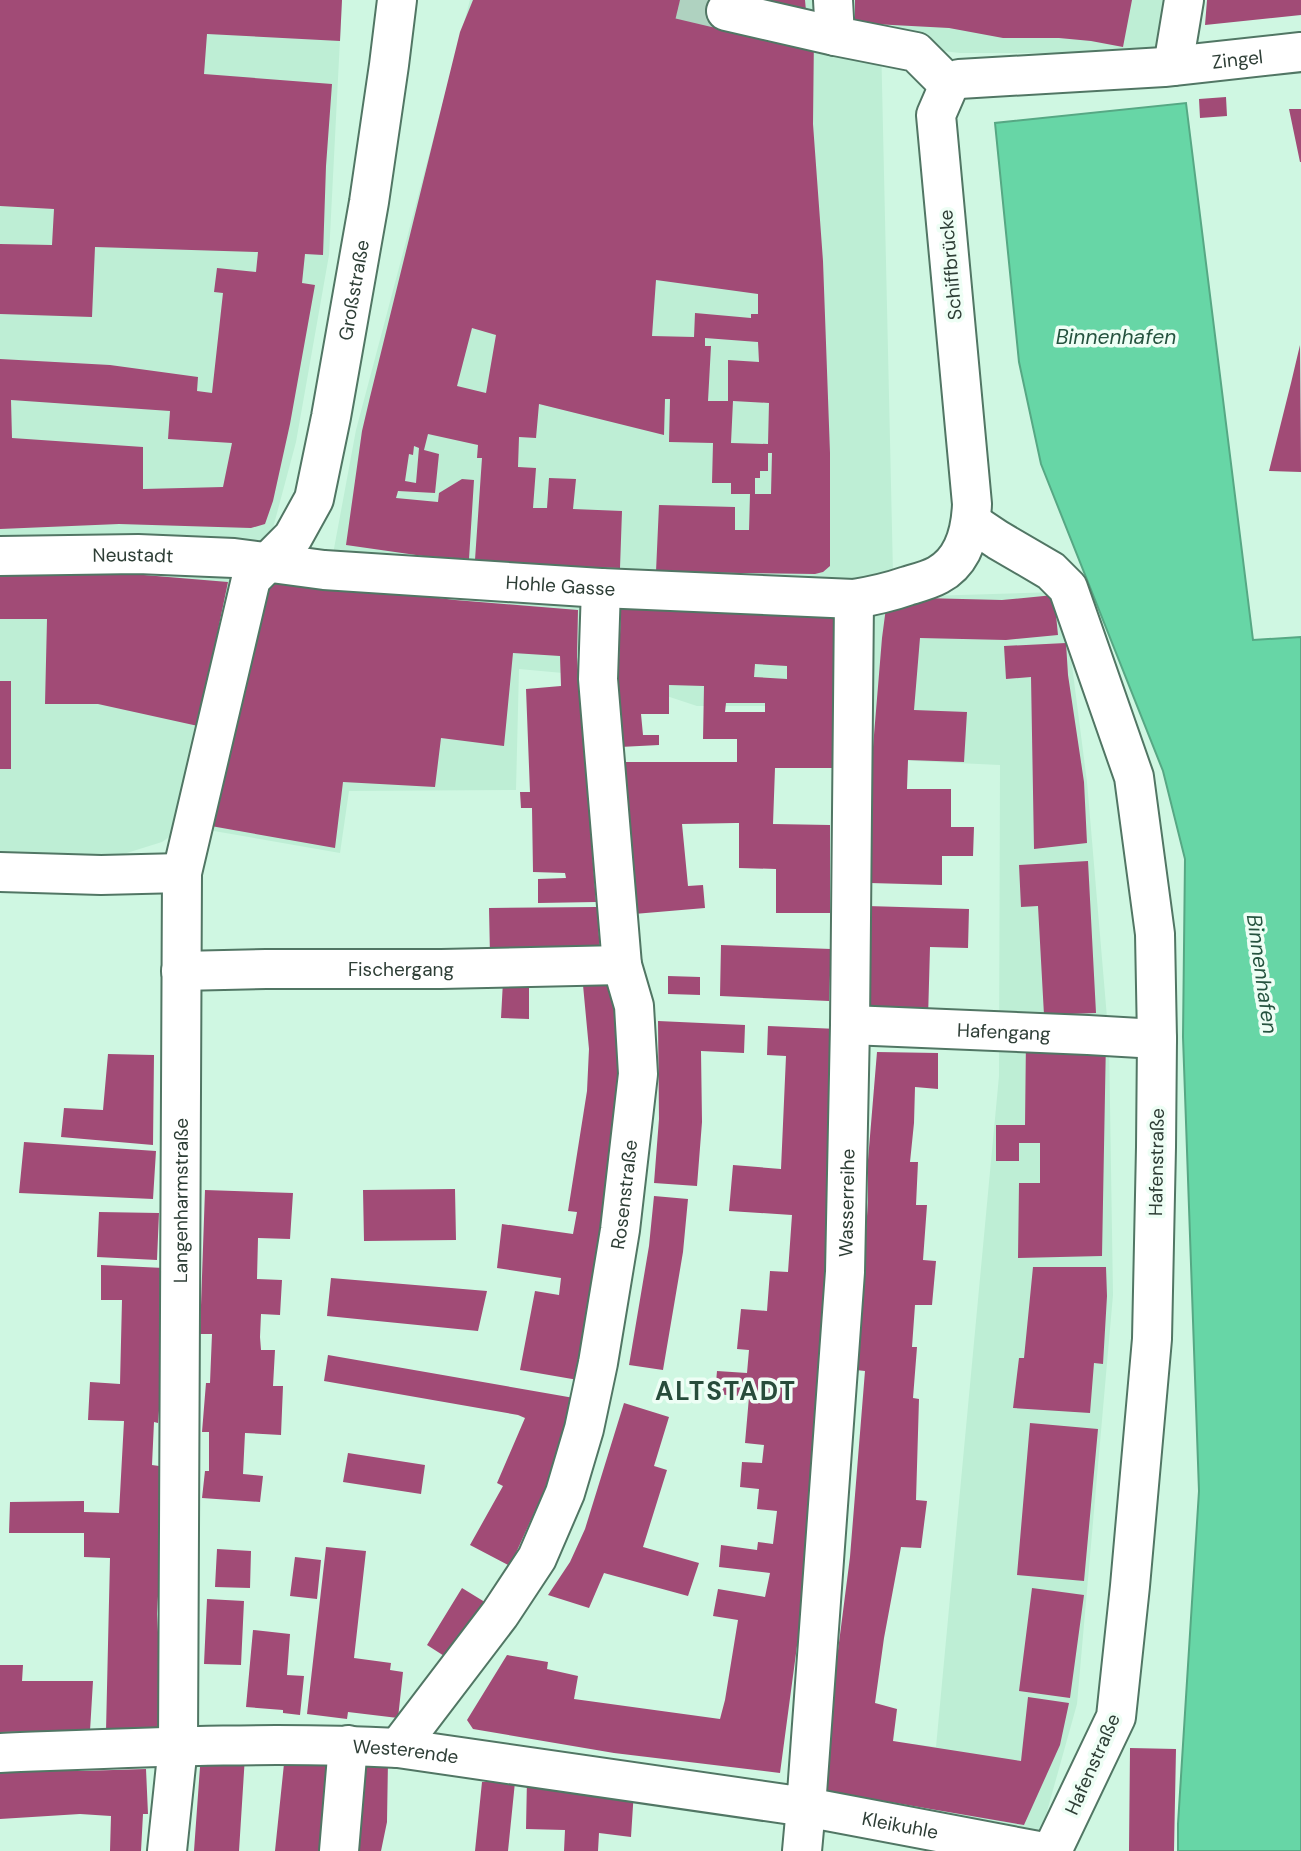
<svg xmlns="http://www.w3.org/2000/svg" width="1301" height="1851" viewBox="0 0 1301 1851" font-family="'DM Sans',sans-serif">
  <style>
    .built { fill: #beeed5 }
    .water { fill: #67d6a6; stroke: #56a884; stroke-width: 2 }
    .building { fill: #a14b76; fill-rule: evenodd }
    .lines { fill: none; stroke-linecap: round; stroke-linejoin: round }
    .street-tunnel { stroke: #afd2c0; stroke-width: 38; stroke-dasharray: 38 19; stroke-linecap: butt }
    .street-casing { stroke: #517664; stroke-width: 42 }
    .street { stroke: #fff; stroke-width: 38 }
    .labels { text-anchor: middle; stroke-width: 7; stroke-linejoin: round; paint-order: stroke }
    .street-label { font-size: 19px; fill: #2e3e36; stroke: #eefef5 }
    .water-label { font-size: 21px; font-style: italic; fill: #25533f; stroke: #eefef5 }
    .district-label { font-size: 26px; font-weight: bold; letter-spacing: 2px; fill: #284c3b; stroke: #eefef5 }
  </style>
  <rect width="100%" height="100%" fill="#cff7e2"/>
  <path class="built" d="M209,0H342L329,255L296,442L273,528L266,546L588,599L585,675L519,669L516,790L349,791L340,853L185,826L162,842L117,856H0V103Z
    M470,0H1168L1156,53H960L917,48L881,40L893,574L856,587L333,554L356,430Z
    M1057,592L1069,642L1087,782L1109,1041L1113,1295L1077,1704L1036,1851L820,1790L913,1744L936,1747L999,1076L1000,765L872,759V706H697L612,678L614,600L894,597Z"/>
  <path class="water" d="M1186,103L1253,640L1301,637V1851H1178V1824L1199,1491L1183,1037L1185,859L1163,771L1041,464L1019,362L995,123Z"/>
  <path class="building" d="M0,0H342L340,41L207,34L204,74L332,84L326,166L323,255L305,254L302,283L315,285L290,424L273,501L265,524L251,528L119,524L0,529V359L110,365L198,377L197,391L212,393L223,293L214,292L217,268L256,272L258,252L95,247L92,317L0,314V244L52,245L54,209L0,206ZM11,400L170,411L168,439L232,443L223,487L143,489V447L12,438Z
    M473,0H805L807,22L814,33L813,124L823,261L830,453V566L823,572L815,574L656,572L659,505L735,507V530H749L750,494H731V483H712L713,443L669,442L670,399H665L664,435L539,404L536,438L519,437L518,467L536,468L533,508H547L549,478L576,479L573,509L622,511L620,568L528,566L475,560L482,458H477L478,445L428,434L424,450L439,454L435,493L398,491L396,498L438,502L439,493L462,479L474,480L469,559L423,556L346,545L362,431L370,397L460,32ZM656,280L758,294V314H751V318L695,313L694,337L652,336ZM472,328L496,335L486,393L457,386ZM705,338L758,342L759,362L728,360V401H708L711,346H705ZM733,401L769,403L768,444L731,443ZM414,446L419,448L416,483L405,481L409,454L413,455ZM768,453H772L771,494H755V478H760V471H768Z
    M855,0H1132L1123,47L1091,41L1059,38H1003L949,28L855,23Z
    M1207,0H1301V15L1205,25Z
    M1226,97L1227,116L1200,118L1199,99Z
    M1289,109H1301V162H1300Z
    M1300,345L1301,472L1269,471L1291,383Z
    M108,572L228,582L198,726L98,704H45L47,619H0V575Z
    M269,577L455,600L578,610L577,657L596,902L538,903V879L566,878L565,873L533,872L532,808H521L520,792H530L526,689L561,686L560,656L513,653L504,746L441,738L435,787L343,782L335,848L211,826Z
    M1054,595L1058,635L1006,640L920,638L914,710L967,712L964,762L908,760L907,789H951V827H974L973,856H942V885L870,883L872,759L882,638L887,600L923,598L1002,600Z
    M621,609L837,616L838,768H775L773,824L830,825V913H776V869L739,868V823H736L682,824L688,886L703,885L705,908L634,914L620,762H737V739H703L704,686L669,685V714H641L643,735H659V745L620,747L618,685ZM755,664L787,666V679L754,677ZM726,703H765V712H725Z
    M1066,643L1068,675L1084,782L1087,843L1034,849L1031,677L1006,679L1004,646Z
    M0,681H11V769H0Z
    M1088,861L1096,1013L1044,1015L1038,906L1021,907L1019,865Z
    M867,906L969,909L968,948L930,947L928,1019L864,1018Z
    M597,907L600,952L490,956L489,908Z
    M721,945L831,949L829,1001L720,996Z
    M668,976L700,977V995L668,994Z
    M529,980V1019L501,1018L503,981Z
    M614,980L618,1014L620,1095L613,1146L605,1192L592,1300L578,1380L520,1370L535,1291L559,1295L561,1278L497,1268L502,1224L573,1234L577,1212L568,1211L587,1091L589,1049L583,985Z
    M658,1021L745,1025L744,1053L701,1051L702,1122L697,1186L654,1183L659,1119Z
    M768,1026L838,1029L832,1217L804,1577L799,1631L780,1773L614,1753L473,1729L467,1720L507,1655L548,1662L547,1669L578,1676L574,1699L720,1719L725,1700L738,1620L713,1616L718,1589L765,1597L770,1573L719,1567L721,1545L757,1550L758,1542L773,1544L777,1511L757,1509L759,1489L740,1487L742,1462L762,1463L764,1445L745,1443L749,1397L715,1394L717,1371L747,1373L749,1350L737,1349L741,1309L767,1311L770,1271L788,1272L792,1215L729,1211L733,1165L781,1169L786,1056L767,1055Z
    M1026,1038L1106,1039L1102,1256L1018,1258L1019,1183H1040V1143H1019V1161H996V1125H1025Z
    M877,1052L938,1053V1089L915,1087L914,1123L910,1162H918L916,1205H927L923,1260L936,1261L932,1305H915L912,1347H917L913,1398L919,1399L916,1500L927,1501L921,1548L901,1547L884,1638L875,1703L897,1709L893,1741L1021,1761L1028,1697L1069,1703L1060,1745L1024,1825L820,1790L830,1732L833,1703L832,1697L850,1557L865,1371L856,1370L868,1202V1160Z
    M108,1054L154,1055L153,1145L61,1137L64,1108L103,1110Z
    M24,1142L156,1151L153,1199L19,1193Z
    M455,1189L456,1240L364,1241L363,1190Z
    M205,1190L293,1193L290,1239L258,1238L257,1279L282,1280L280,1315L261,1314L260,1337L261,1350H275L273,1386H283L281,1435L245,1433L243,1474L263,1476L260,1502L202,1498L205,1471H209V1432H202L206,1383H210L212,1334H200Z
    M654,1196L688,1199L683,1252L663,1370L629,1365L649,1246Z
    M99,1212L159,1213L157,1260L97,1257Z
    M101,1265L164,1268L161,1386L158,1423L154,1422L152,1465L159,1466L160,1560L157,1614L160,1669L158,1731H106L110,1558L84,1557V1533H9L10,1502L84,1501V1512L119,1513L124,1421L88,1420L90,1382L120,1384L122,1300H101Z
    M1033,1267H1106L1107,1296L1103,1364L1094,1363L1090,1413L1013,1408L1019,1358H1024Z
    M331,1278L487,1291L478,1331L327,1316Z
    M328,1355L574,1398L551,1476L510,1566L470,1545L503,1486L497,1483L525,1418L518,1415L324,1381Z
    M624,1403L669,1417L654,1466L667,1470L643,1547L699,1563L688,1596L604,1573L589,1608L548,1595L570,1562L585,1529Z
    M1030,1423L1098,1429L1084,1581L1017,1575Z
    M348,1453L425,1465L421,1494L343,1482Z
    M326,1547L366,1551L354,1658L391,1663L390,1670L403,1672L398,1718L348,1712L347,1719L307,1714Z
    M217,1549L251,1551L250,1588L215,1587Z
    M295,1557L321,1560L317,1599L290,1596Z
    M462,1588L488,1604L452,1661L427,1645Z
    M1032,1588L1084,1595L1070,1698L1019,1691Z
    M207,1599L244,1601L241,1665L204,1664Z
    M253,1630L290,1634L287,1675L304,1676L300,1715L283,1713V1710L246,1707Z
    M0,1665H23L22,1681H93L90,1731L0,1732Z
    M1130,1748L1176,1749L1174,1851H1129Z
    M201,1753L245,1756L239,1851H194Z
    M285,1754L335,1755L326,1851H275Z
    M353,1757L388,1760L387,1822L381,1851H345Z
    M46,1769L81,1771L146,1769L148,1814H143L141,1851H110L111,1816L80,1814L0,1819V1772Z
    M527,1778L634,1790L631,1837L599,1833L598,1851H564L565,1830L526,1829Z
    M482,1782H515L508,1851H475Z"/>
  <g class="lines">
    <path class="street-tunnel" d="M680,0L726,11"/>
    <defs>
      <g id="street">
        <path d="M833,0L835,36L916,52L949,85"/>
        <path d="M726,11L835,36"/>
        <path d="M1173,66L1184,0"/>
        <path d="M971,522L998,540L1051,571L1068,588L1134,777L1155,934L1157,1039L1156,1147L1152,1339L1130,1586L1116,1717L1052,1851"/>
        <path id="s1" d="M0,556L138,554L234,558L324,570L601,588L854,599C872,596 890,592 907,586C917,583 929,580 938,575C964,561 971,530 972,504L936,115L949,85L959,79L1164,67L1301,52"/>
        <path d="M0,872L101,875L182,873"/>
        <path id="s2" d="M181,971L266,969H441L622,965"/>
        <path id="s3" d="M850,1025L1088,1035L1157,1039"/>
        <path id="s4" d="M398,1748L500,1614L537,1558L565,1493L584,1429L598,1363L620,1230L638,1074L634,1006L622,965L598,679L601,588"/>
        <path id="s5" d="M0,1753C132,1748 265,1741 398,1748L806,1807L845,1272L850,1025L854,599"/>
        <path id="s6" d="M167,1851L178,1746L182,873L251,579L293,537L314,499L331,417L369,202L389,65L397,0"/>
        <path d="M339,1851L348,1745"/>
        <path id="s7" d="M802,1851L806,1807L1038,1851"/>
      </g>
    </defs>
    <use href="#street" class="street-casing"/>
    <use href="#street" class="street"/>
  </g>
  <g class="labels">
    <g class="street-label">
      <text dy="7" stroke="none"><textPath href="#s1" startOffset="1740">Zingel</textPath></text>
      <text transform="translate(950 265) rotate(-95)" y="7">Schiffbrücke</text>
      <text dy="7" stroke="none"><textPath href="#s6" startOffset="1596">Großstraße</textPath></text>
      <text dy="7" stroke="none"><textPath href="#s1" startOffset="133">Neustadt</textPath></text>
      <text dy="7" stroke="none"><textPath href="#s1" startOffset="562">Hohle Gasse</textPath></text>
      <text dy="7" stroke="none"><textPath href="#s2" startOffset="220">Fischergang</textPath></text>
      <text dy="7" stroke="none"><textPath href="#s3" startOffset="154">Hafengang</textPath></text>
      <text transform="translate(1156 1162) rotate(-89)" y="7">Hafenstraße</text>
      <text dy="7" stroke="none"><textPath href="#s4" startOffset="611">Rosenstraße</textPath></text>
      <text dy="7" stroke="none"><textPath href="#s6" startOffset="651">Langenharmstraße</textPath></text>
      <text dy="7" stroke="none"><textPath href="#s5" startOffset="1416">Wasserreihe</textPath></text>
      <text dy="7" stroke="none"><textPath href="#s5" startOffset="406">Westerende</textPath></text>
      <text transform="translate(1092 1764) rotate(-66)" y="7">Hafenstraße</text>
      <text dy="7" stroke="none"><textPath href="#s7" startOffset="140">Kleikuhle</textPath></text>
    </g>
    <g class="water-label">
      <text x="1116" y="344">Binnenhafen</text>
      <text transform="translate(1262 974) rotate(82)" y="7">Binnenhafen</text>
    </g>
    <g class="district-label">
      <text x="726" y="1400">ALTSTADT</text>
    </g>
  </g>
</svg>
